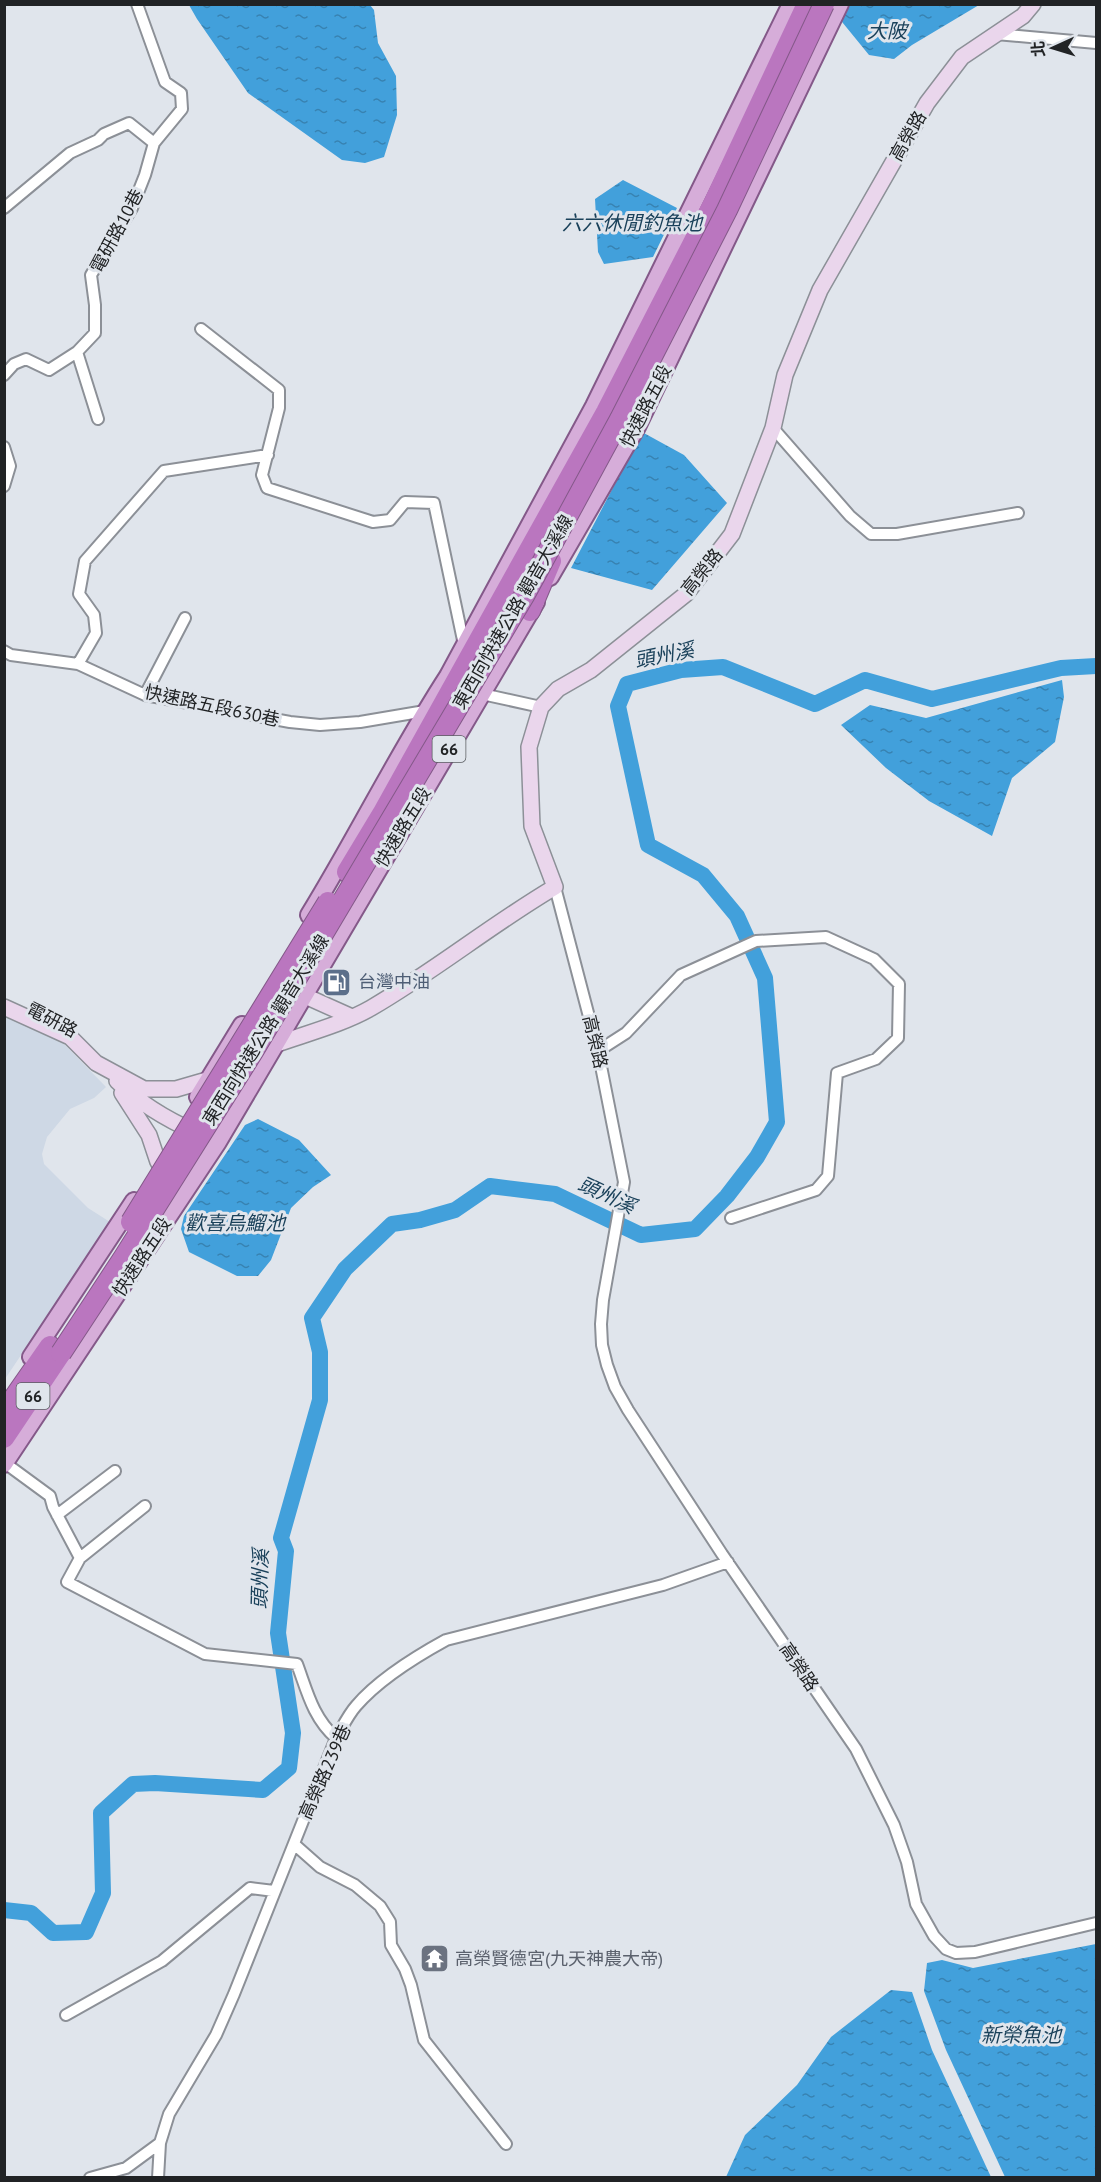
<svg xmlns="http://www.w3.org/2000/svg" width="1101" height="2182" viewBox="0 0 1101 2182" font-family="'PT Sans','Noto Sans TC',sans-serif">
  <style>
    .built { fill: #ced8e5 }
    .water { fill: url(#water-ripples) }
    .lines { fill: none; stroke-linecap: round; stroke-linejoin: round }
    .river { stroke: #42a0db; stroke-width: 16 }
    .street-casing { stroke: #8c9097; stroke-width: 14 }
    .secondary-casing { stroke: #8c9097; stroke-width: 18 }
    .primary-casing { stroke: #845989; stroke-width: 20 }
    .highway-casing { stroke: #845989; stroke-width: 22 }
    .street { stroke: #fff; stroke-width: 10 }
    .secondary { stroke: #ead6ec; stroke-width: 15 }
    .primary { stroke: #d6add9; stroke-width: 16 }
    .highway { stroke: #ba76bf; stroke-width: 20 }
    .highway-bridge-casing { stroke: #845989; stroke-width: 22; stroke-linecap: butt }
    .highway-bridge { stroke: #ba76bf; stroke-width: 20 }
    .labels { text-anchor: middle; stroke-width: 6; stroke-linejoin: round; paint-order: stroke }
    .shield { fill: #e0e5ec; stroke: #5a5d61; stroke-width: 1.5 }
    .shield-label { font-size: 16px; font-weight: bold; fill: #212325 }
    .street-label { font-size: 18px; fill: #212325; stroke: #e0e5ec }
    .service-label { font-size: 18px; fill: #4e5e75; stroke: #e0e5ec; text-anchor: start }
    .worship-label { font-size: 18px; fill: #5b616d; stroke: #e0e5ec; text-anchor: start }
    .water-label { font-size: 20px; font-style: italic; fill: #1a415a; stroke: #e0e5ec }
  </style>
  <defs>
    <pattern id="water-ripples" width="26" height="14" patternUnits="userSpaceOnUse" patternTransform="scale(1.5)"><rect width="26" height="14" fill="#42a0db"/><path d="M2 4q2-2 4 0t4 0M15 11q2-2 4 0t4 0" fill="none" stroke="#3782b1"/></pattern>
  </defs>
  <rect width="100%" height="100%" fill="#e0e5ec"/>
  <path class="built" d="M5,1016L60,1040L106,1087L94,1098L70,1109L47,1137L42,1154L44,1164L88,1208L110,1222L5,1379Z"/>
  <path class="water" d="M189,5H370L374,10L378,43L396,76L397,115L384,157L365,163L342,160L248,93L197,19Z
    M844,5H979L912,45L894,59L869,55L838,17Z
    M623,180L677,208L653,257L604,264L598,252L595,199Z
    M642,432L684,455L727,503L652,590L571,568Z
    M1062,680L1064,697L1055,742L1012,778L992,836L929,801L886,768L841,725L870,705L926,718Z
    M258,1119L299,1140L331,1175L313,1187L291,1208L271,1260L258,1276H237L189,1252L181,1229L184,1216L245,1125Z
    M1096,1944V2177H1005L946,2050L924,1991L927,1963L942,1960L973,1968Z
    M891,1990L912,1992L932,2050L991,2177H726L745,2135L797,2085L831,2037Z"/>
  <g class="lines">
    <path class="river" d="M4,1910L31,1913L53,1933L86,1932L103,1893L101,1813L133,1784L155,1783L263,1790L289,1768L293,1733L278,1633L286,1551L281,1538L320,1400V1352L312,1318L345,1269L392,1224L420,1220L455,1210L490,1186L555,1194L641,1235L695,1229L727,1196L757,1157L777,1122L765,978L737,916L703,875L648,845L618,706L627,684L681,670L723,667L815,704L865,680L932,699L1061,668L1096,666"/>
    <defs>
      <path id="street" d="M996,34L1096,43
        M4,208L70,153L98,140L104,134L129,123L154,143
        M201,329L279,390V408L262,475L267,488L373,522L390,520L405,502L434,503L464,645
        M77,352L98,419
        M4,375L14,364L26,359L49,370L77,352L95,333V305L91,275L132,208L145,175L154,143L182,109L181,93L165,82L137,4
        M773,428L850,516L871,534H897L1018,513
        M4,447L10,466L4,486
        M4,651L11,655L78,664L145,695L290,722L320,725L360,722L425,711
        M78,664L96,633L94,615L79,594L85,561L164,471L268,455
        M482,694L541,707
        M145,695L185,618
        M555,887L598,1051L624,1182L603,1300L601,1324L602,1345L607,1365L615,1387L628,1410L722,1554L856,1749L894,1825L907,1862L916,1904L934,1936L946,1949L956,1953L975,1952L1096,1923
        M598,1051L626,1033L681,975L756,941L826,937L874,959L899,984L898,1038L876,1059L837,1073L828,1176L816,1190L731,1218
        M5,1463L50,1496L53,1507L80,1558L67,1582L205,1654L297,1664C307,1691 313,1718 336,1738
        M57,1515L115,1471
        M80,1558L145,1506
        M294,1844L320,1867L355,1885L380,1906L390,1922L391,1945L405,1969L411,1985L424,2040L506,2144
        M66,2015L162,1961L250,1888L274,1891
        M90,2178L126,2168L160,2143
        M158,2178L160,2143L169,2114L216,2035L234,1994L336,1738C342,1728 348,1715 356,1706C379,1679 415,1657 446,1640L663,1585L728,1562"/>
      <path id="secondary" d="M294,991L352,1017
        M4,1007L70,1037L96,1063L144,1089H176L207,1080
        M277,1044C308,1033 343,1024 371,1008C435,971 492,924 555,887L532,826L529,747L541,707L558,689L591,670L686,594L732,534L773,428L785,375L820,290L927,103L962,57L1023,16L1033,4
        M117,1081C140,1104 168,1120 197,1133
        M122,1093L149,1135L158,1162"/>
      <path id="primary" d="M550,577L637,427L840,4
        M309,915C357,837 398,753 448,676L594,406L791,4
        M198,1097L242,1025
        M31,1357L134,1201
        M4,1464L218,1142L536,602"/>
      <path id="highway" d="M530,611L551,561
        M347,872L382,814L606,412L714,202L807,4
        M4,1412L50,1346
        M4,1438L61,1353"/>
    </defs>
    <use href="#street" class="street-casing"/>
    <use href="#secondary" class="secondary-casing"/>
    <use href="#primary" class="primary-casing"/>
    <use href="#highway" class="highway-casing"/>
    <use href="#street" class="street"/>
    <use href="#secondary" class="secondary"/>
    <use href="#primary" class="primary"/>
    <use href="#highway" class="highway"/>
    <defs>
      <path id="highway-bridge" d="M131,1222L328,902
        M61,1353L124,1257L254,1050L524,596L620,419L727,210L824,4"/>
    </defs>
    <use href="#highway-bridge" class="highway-bridge-casing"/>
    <use href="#highway-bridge" class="highway-bridge"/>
  </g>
  <defs>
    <symbol id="fuel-square" viewBox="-11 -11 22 22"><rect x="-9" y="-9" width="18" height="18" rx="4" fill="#5c6f8a" stroke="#e0e5ec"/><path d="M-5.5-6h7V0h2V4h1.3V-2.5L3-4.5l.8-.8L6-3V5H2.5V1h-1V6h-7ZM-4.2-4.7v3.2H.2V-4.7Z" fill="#fff"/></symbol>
    <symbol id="temple-square" viewBox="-11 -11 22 22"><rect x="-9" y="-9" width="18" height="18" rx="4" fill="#6b7280" stroke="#e0e5ec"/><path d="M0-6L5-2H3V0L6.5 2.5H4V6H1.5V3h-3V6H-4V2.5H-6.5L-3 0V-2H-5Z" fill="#fff"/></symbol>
  </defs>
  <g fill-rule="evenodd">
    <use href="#fuel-square" x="320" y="966" width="33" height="33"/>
    <use href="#temple-square" x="418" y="1942" width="33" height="33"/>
  </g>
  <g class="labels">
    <g class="shield">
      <rect x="432.5" y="736" width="33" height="26" rx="4.5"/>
      <rect x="16.5" y="1383" width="33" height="26" rx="4.5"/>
    </g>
    <g class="shield-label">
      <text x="449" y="755">66</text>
      <text x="33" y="1402">66</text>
    </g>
    <g class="street-label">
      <text transform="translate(908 136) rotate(-60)" y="6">高榮路</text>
      <text transform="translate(117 231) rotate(-62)" y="6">電研路10巷</text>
      <text transform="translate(646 406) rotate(-63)" y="6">快速路五段</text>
      <text transform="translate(702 572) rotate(-51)" y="6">高榮路</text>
      <text transform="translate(513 612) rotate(-60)" y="6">東西向快速公路 觀音大溪線</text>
      <text transform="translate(212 706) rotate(12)" y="6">快速路五段630巷</text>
      <text transform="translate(403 827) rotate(-59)" y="6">快速路五段</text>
      <text transform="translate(52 1020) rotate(27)" y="6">電研路</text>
      <text transform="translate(266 1030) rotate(-58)" y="6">東西向快速公路 觀音大溪線</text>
      <text transform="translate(595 1042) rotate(77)" y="6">高榮路</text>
      <text transform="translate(142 1257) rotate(-57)" y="6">快速路五段</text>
      <text transform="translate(799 1667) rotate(56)" y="6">高榮路</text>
      <text transform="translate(325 1772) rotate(-66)" y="6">高榮路239巷</text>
    </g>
    <g class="service-label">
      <text x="358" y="988">台灣中油</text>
    </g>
    <g class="worship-label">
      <text x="455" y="1965">高榮賢德宮(九天神農大帝)</text>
    </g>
    <g class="water-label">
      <text x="887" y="38">大陂</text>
      <text x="632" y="230">六六休閒釣魚池</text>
      <text transform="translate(664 655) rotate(-11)" y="7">頭州溪</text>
      <text transform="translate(607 1195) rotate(25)" y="7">頭州溪</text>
      <text x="235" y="1230">歡喜烏鰡池</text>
      <text transform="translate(260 1579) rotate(-88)" y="7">頭州溪</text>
      <text x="1021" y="2042">新榮魚池</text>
    </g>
  </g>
  <rect width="1101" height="2182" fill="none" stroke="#212325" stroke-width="12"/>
  <g transform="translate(1053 48) rotate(266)" stroke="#e0e5ec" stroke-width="4.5" paint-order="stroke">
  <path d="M0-4.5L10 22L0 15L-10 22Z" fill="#212325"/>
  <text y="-9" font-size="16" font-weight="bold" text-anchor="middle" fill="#212325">北</text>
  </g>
</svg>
